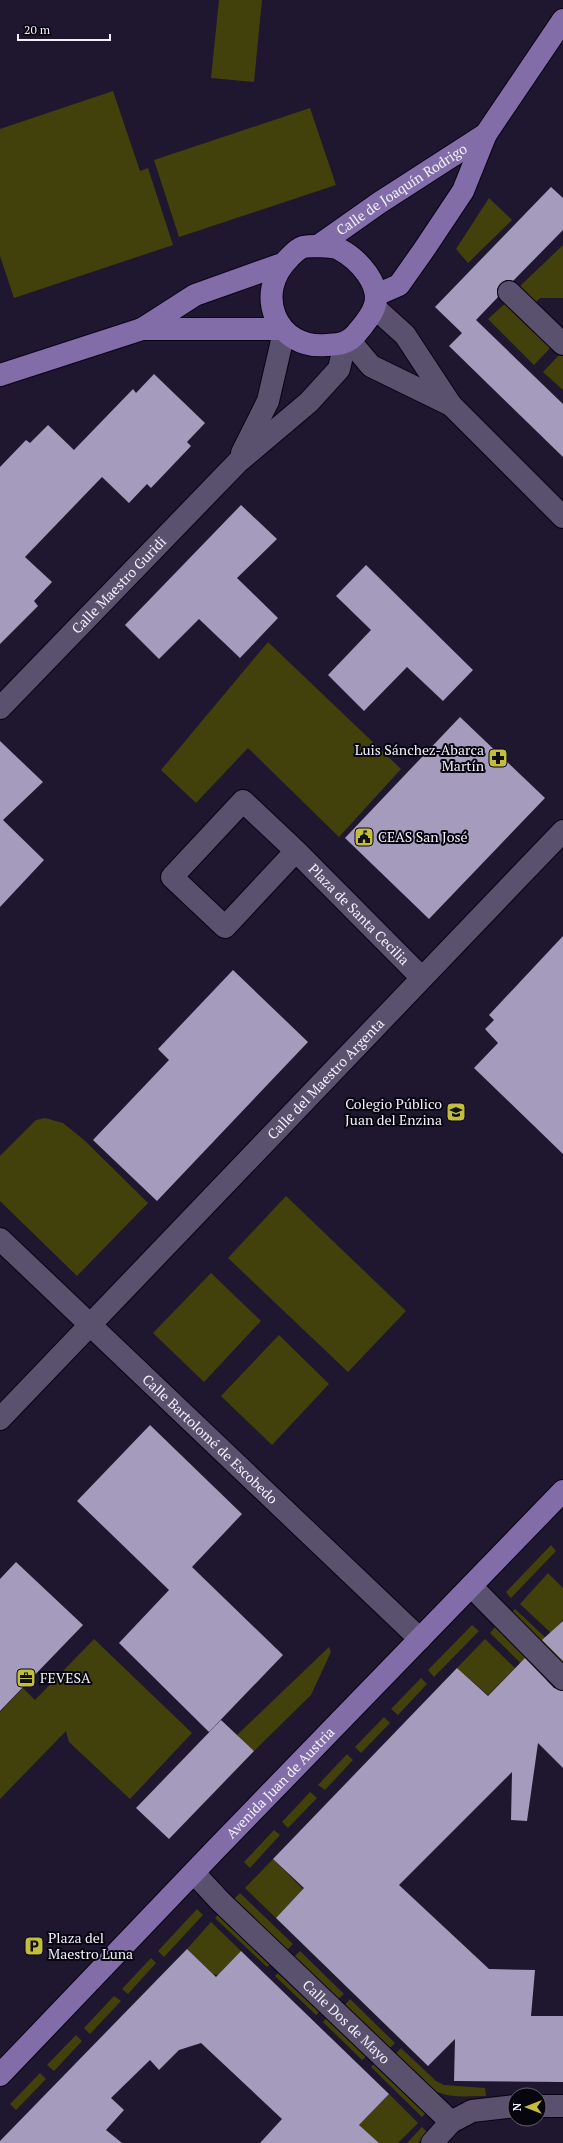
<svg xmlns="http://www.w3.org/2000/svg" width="563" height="2143" viewBox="0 0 563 2143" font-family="'PT Serif',serif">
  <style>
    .green { fill: #43410b }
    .building { fill: #a59bbc }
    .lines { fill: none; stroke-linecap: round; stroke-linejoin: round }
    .minor-casing { stroke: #090216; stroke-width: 24 }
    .major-casing { stroke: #090216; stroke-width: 24 }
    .minor { stroke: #5a516e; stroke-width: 22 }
    .major { stroke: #826da9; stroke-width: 22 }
    .labels { text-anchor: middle; stroke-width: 4; stroke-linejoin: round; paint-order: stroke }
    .street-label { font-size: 14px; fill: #f3effd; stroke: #07050e }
    .poi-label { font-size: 14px; fill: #f3effd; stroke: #07050e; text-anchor: start }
  </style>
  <rect width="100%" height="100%" fill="#1f162f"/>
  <path class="green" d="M219,0H262L254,82L211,78Z
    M113,91L140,171L148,168L173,245L14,298L0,256V129Z
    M310,108L336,185L179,237L154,160Z
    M489,198L512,220L468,263L456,249Z
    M563,245V298H540L533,305L517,289Z
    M508,301L553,345L534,365L488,319Z
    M561,353L563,355V390L543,372Z
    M268,642L401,769L339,837L248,748L196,803L161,770Z
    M45,1118L63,1123L84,1140L148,1203L77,1276L0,1201V1156L36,1120Z
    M286,1196L406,1311L348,1372L228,1258Z
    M211,1273L261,1321L204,1382L153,1333Z
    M279,1335L329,1384L272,1445L221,1396Z
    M551,1545L556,1551L511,1598L506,1592Z
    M548,1573L563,1588V1620L551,1633L520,1604Z
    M515,1609L563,1654V1666L509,1615Z
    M472,1625L479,1631L434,1677L428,1670Z
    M495,1627L548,1678L542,1684L490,1633Z
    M94,1639L192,1733L130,1799L69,1742L66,1731L0,1799V1712L23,1688L35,1700Z
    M485,1639L515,1668L488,1695L457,1668Z
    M329,1647L331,1652L311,1695L254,1751L237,1735Z
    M421,1678L427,1684L398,1715L391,1709Z
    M384,1717L390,1723L361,1753L355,1747Z
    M347,1754L353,1760L325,1790L318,1785Z
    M310,1792L317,1798L288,1828L282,1822Z
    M274,1830L280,1835L250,1868L244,1862Z
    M273,1859L303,1889L276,1918L245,1888Z
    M240,1893L293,1944L287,1950L234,1899Z
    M197,1909L203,1915L164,1957L158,1951Z
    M220,1913L272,1962L267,1967L215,1918Z
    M211,1922L241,1951L218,1975L213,1974L187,1949Z
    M300,1951L344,1994L337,2000L294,1957Z
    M151,1958L156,1963L128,1994L122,1989Z
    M281,1970L322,2009L316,2015L275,1976Z
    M114,1996L121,2001L90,2034L84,2028Z
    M350,1999L395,2043L389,2049L344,2006Z
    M328,2016L368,2055L362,2060L323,2022Z
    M76,2035L82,2041L54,2071L47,2065Z
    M401,2048L436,2081L444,2085L485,2088L486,2096C471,2096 453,2098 440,2093C422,2087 408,2068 395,2055Z
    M376,2061L427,2112L422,2117L371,2067Z
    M40,2073L46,2079L16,2110L10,2104Z
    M389,2094L418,2123L398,2143H379L359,2125Z
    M422,2127L428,2133L418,2143H407Z"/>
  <path class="building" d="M551,187L563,198V230L513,281L506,280L500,284L497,289L498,297L476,320L563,404V457L449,346L462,333L435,307Z
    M154,374L205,423L187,442L191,446L151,488L147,484L129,503L102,477L25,557L52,582L34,601L38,606L0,644V467L26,440L30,443L48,425L74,450L133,389L136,393Z
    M241,505L277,539L237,578L278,618L240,658L199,619L159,659L125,625Z
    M366,565L473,670L443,701L407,667L364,711L328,675L371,630L336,596Z
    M460,717L545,798L429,919L345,838Z
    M0,741L43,782L3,820L44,860L0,907Z
    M563,936V1154L474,1068L498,1043L485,1029L494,1020L489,1015Z
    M233,970L308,1042L157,1201L93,1140L169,1060L158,1049Z
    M150,1425L242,1514L192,1567L283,1655L209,1732L119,1643L169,1590L77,1501Z
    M16,1562L83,1625L0,1711V1579Z
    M563,1621V1661L542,1640Z
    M525,1658L554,1688L563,1691V1768L538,1743L527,1821L511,1820L512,1772L399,1885L489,1969L535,1970L531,2016H563V2082L454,2081L455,2039L428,2066L276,1918L304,1888L273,1859L457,1668L488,1696Z
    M221,1720L254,1751L169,1839L136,1808Z
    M187,1949L216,1977L241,1951L389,2094L359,2125L379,2143H260L282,2119L201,2043L179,2050L159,2070L150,2060L111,2098L124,2110L106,2130L122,2143H0V2141Z"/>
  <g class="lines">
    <defs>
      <g id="minor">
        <path d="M509,292L563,344"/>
        <path d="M374,307L405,335L451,405L563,517"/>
        <path d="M350,341L371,366L451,405"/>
        <path d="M242,453L268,401L284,332"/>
        <path id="s1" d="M0,708L238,462L309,402L339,369L345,343"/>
        <path id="s2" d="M296,851L225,927L172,877L243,801L296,851L421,977"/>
        <path id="s3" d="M0,1239L420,1639"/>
        <path id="s4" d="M0,1419L563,831"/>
        <path d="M471,1586L563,1679"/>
        <path id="s5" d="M194,1873L220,1901L451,2122L472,2111L515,2106"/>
        <path d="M539,2106H563"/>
        <path d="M432,2143L451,2122"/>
      </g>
      <g id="major">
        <path d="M318,246C325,247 334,246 339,249C358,259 383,285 374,308C370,318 362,327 355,335C347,344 338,344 327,345C276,350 253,293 289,258C293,254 297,249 303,247C308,246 314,246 318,246Z"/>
        <path id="s6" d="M318,246L379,203L486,134"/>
        <path d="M376,295L399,285L423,251L463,191L486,134L563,20"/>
        <path d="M142,329H282"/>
        <path d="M0,375L142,329L195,295L282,264"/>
        <path id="s7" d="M0,2075L216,1849L563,1491"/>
      </g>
    </defs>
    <use href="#minor" class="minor-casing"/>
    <use href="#major" class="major-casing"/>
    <use href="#minor" class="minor"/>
    <use href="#major" class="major"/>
  </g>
  <defs>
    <symbol id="pharmacy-square" viewBox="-11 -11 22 22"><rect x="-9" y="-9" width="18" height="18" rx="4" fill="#c2bd3f" stroke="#07050e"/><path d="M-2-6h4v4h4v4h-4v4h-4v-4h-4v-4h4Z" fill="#111"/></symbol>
    <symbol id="civic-square" viewBox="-11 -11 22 22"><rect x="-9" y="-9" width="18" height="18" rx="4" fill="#c2bd3f" stroke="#07050e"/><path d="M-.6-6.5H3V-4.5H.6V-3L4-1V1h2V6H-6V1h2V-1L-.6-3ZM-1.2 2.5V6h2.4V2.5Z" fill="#111"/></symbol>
    <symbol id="school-square" viewBox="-11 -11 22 22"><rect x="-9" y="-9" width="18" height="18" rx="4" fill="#c2bd3f" stroke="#07050e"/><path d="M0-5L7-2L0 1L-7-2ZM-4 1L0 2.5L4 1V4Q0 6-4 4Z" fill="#111"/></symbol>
    <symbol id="office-square" viewBox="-11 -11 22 22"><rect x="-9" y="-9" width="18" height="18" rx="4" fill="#c2bd3f" stroke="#07050e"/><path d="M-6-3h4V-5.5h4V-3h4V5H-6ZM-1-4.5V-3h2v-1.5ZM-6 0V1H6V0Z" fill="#111"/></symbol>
    <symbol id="parking-square" viewBox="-11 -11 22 22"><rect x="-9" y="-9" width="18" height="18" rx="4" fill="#c2bd3f" stroke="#07050e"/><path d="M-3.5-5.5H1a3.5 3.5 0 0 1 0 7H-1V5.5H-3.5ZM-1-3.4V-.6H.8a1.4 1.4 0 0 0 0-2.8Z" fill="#111"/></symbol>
  </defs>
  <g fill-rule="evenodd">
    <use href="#pharmacy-square" x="487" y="747" width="22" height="22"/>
    <use href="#civic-square" x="353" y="826" width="22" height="22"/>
    <use href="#school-square" x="445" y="1101" width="22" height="22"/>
    <use href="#office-square" x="15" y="1667" width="22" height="22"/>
    <use href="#parking-square" x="23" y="1935" width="22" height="22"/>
  </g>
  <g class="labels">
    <g class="street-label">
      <text dy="5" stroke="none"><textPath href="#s6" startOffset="101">Calle de Joaquín Rodrigo</textPath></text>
      <text dy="5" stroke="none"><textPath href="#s1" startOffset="171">Calle Maestro Guridi</textPath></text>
      <text dy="5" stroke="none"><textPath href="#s2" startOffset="443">Plaza de Santa Cecilia</textPath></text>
      <text dy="5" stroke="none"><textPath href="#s4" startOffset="471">Calle del Maestro Argenta</textPath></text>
      <text dy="5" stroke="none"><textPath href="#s3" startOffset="290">Calle Bartolomé de Escobedo</textPath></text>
      <text dy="5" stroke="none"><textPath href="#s7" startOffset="405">Avenida Juan de Austria</textPath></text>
      <text dy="5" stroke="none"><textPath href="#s5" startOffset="213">Calle Dos de Mayo</textPath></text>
    </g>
    <g class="poi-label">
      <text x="484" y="755" text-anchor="end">Luis Sánchez-Abarca<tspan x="484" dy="16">Martín</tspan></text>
      <text x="378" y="842">CEAS San José</text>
      <text x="442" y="1109" text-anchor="end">Colegio Público<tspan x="442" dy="16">Juan del Enzina</tspan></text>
      <text x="40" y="1683">FEVESA</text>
      <text x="48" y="1943">Plaza del<tspan x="48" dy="16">Maestro Luna</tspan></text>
    </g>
  </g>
  <g transform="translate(527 2107) rotate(270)"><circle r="19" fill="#07050e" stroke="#65636e"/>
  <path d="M0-3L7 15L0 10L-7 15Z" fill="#c2bd3f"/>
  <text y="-6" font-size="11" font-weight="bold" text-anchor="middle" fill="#f3effd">N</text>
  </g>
  <path d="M18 34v6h92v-6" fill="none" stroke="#f3effd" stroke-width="2"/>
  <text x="24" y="34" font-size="12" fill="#f3effd" stroke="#07050e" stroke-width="3" paint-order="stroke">20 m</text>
</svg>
